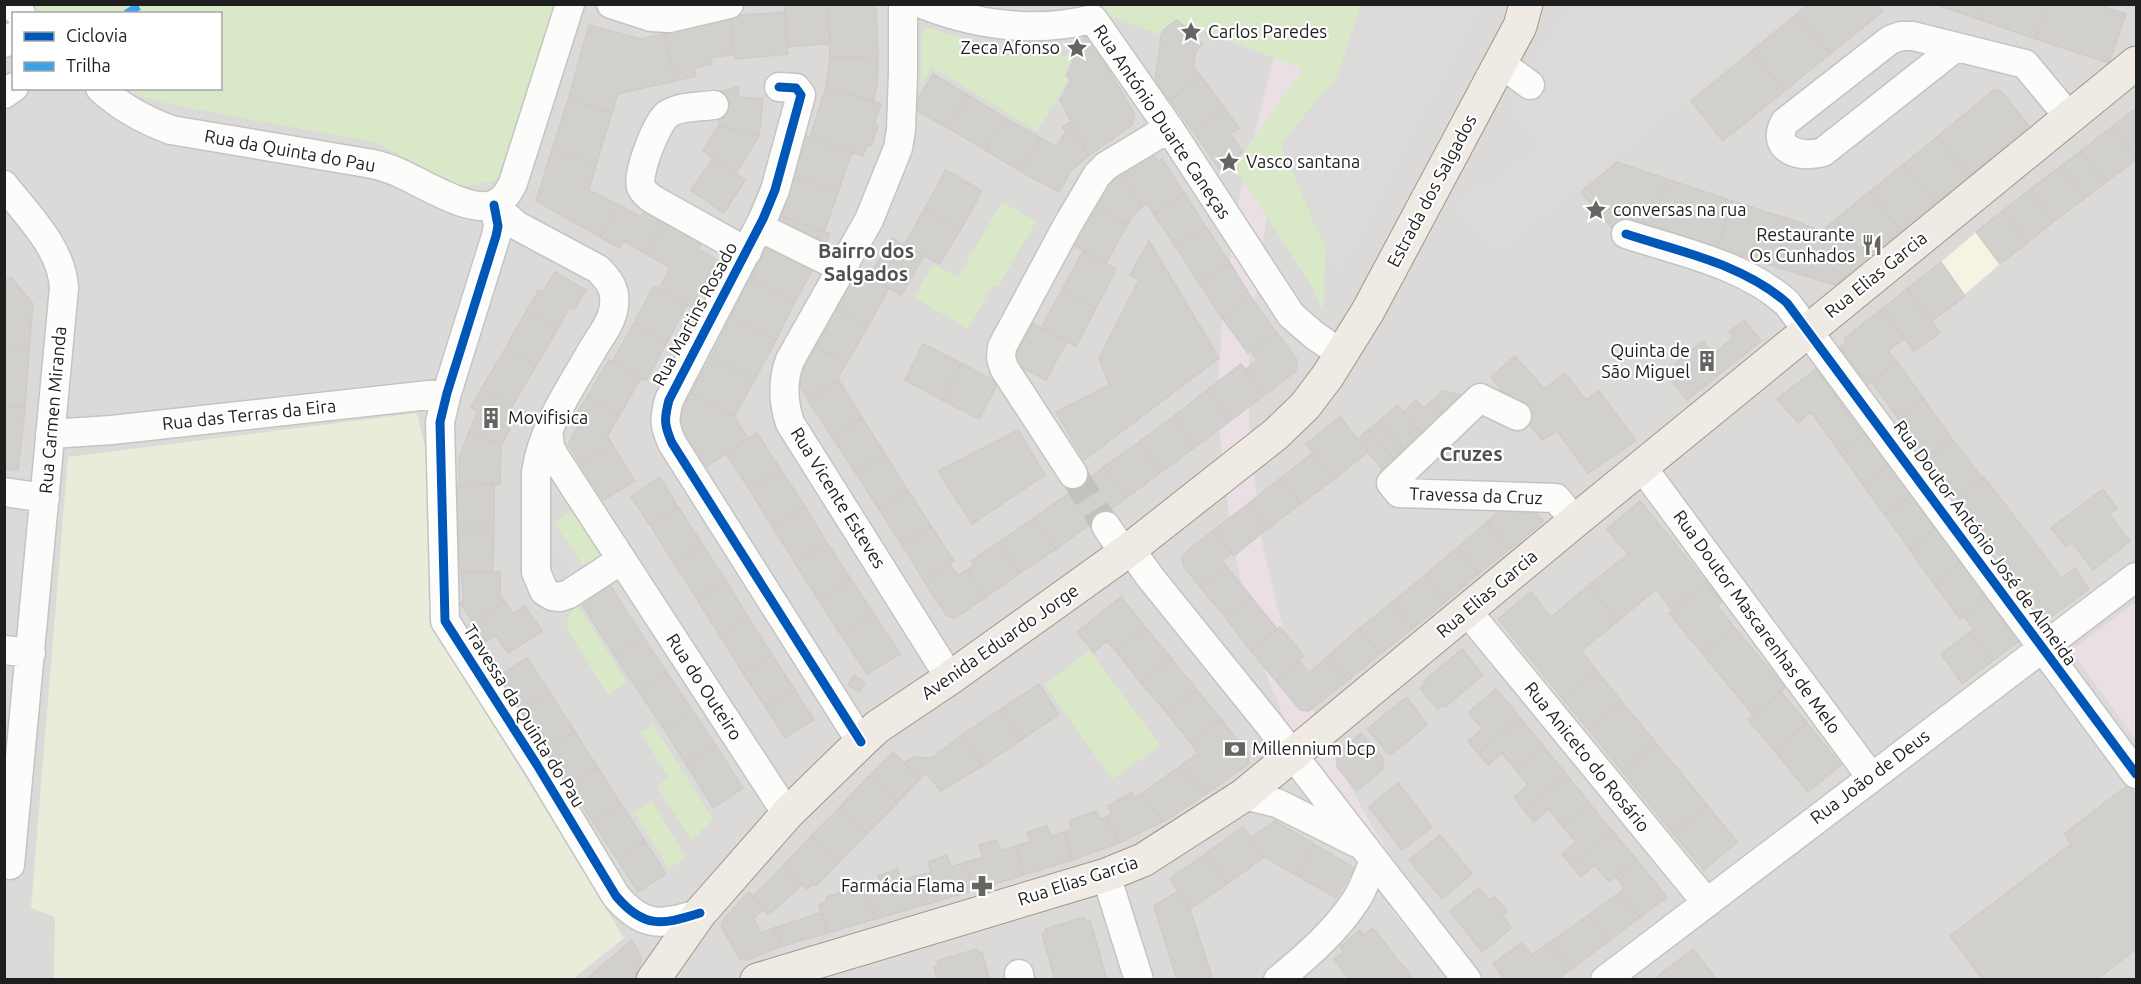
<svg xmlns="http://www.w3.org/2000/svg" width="2141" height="984" viewBox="0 0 2141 984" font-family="Ubuntu,sans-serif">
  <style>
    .residential { fill: #dbdad8; fill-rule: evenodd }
    .industrial { fill: #e9dfe5 }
    .education { fill: #f5f4e2 }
    .farmland { fill: #ebebda }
    .grass { fill: #d9e8c7 }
    .parking { fill: #dcdbda }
    .building { fill: #d2d0cd; stroke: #cfcbc8; stroke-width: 1.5 }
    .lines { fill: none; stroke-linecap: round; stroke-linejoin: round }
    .minor-tunnel { stroke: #c3c1be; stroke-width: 28; stroke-dasharray: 28 14; stroke-linecap: butt }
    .minor-casing { stroke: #c5c4c2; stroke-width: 31 }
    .major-casing { stroke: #a19684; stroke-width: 35 }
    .minor { stroke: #fcfcfb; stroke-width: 28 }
    .major { stroke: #efebe4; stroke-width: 33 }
    .quiet { stroke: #3da2ea; stroke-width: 8; stroke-dasharray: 15 8; stroke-linecap: butt }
    .cycleway-casing { stroke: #fff; stroke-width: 13 }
    .cycleway { stroke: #0057b8; stroke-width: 9 }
    .labels { text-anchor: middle; stroke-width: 4.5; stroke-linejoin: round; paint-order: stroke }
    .poi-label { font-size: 18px; fill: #1e1e1e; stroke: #fff; text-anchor: start }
    .street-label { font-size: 18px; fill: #1e1e1e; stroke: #fff }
    .neighbourhood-label { font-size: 20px; font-weight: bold; fill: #515151; stroke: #fff }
  </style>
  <rect width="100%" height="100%" fill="#eceae6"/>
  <path class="residential" d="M5,5H2136V602L2071,651L2136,739V979L5,980ZM14,14H220V88H14Z"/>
  <path class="industrial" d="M1286,8L1314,16L1268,209L1252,320L1248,376L1250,438L1262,541L1277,607L1296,668L1320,727L1343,774L1376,833L1420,897L1485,979H1447L1395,914L1351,848L1293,739L1268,679L1248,615L1233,546L1220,440L1219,376L1222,318L1238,203Z
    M2136,602V739L2071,651Z"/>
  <path class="education" d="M1976,232L2000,264L1964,295L1941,262Z"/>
  <path class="farmland" d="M417,413L430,468L435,629L624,938L573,979H54L55,917L31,908L68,457Z"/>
  <path class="grass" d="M28,5H560L510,178L457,188L378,143L163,103L119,89L220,88V14H37Z
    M1100,5H1361L1338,75L1281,145L1326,250L1323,311L1310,283L1234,166L1303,69L1183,23L1164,36L1107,15Z
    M927,27L963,39L961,55L1073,56L1064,76L1068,81L1037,131L932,67L921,84L922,36L924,29Z
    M1002,202L1036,221L998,287L993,285L968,329L914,297L934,264L958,277Z
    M571,510L598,550L599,556L597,560L585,568L555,523Z
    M578,606L627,683L608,695L568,630C565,619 569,613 578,606Z
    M1089,650L1161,746L1112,779L1045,685Z
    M653,724L713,819L692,840L657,786L669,777L640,732Z
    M652,801L686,857L669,869L634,813Z"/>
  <path class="parking" d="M959,5H1072L1066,11L1010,13Z
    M1361,5H1480L1339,274L1281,145L1338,75Z
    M1571,5H1803L1498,252L1458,209L1457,205L1460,198L1478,182H1496L1539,145L1507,104Z
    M555,523L585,568L575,575L545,530Z"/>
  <path class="building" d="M784,4H827L831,43L787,47Z
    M827,4H870L876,10L878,56L830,57Z
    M1809,4H1878L1883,11L1830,54L1797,14Z
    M1934,4H1986L1981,20Z
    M1986,4H2048L2036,39L1981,20Z
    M2048,4H2095L2126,14L2109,63L2036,39Z
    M785,12L788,54L735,59L730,16Z
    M1797,14L1830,54L1784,91L1752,51Z
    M730,16L734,54L711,58L712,64L694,68L696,76L675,81L664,34Z
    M1177,20L1202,43L1196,51L1193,67L1201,76L1170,100L1155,81L1162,31Z
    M589,25L641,39L664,34L675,81L618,94L612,113L568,100Z
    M1086,33L1135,114L1132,125L1088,156L1060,100L1071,81L1067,75Z
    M1752,51L1784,91L1723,141L1691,101Z
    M878,56L877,84L873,102L826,87L830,57Z
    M933,74L968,95L948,128L912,108Z
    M1201,76L1225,109L1193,131L1170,100Z
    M738,87L739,97L763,99L759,136L719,125L717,92Z
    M826,87L881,104L874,125L878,126L871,146L867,145L863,156L810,138Z
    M1995,89L1998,92L2000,90L2029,126L1969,176L1937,137Z
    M968,95L1005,118L985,150L948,128Z
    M568,100L612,113L596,165L552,150Z
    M2136,108V159L2135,160L2112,127Z
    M1225,109L1239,128L1230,134L1243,152L1219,169L1193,131Z
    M1005,118L1041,138L1020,171L985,150Z
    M1071,122L1088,156L1071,171L1059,192L1020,171L1041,138L1056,147L1066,132L1062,127Z
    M719,125L759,136L736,173L703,151Z
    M2112,127L2135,160L2105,183L2081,151Z
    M805,136L852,152L838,192L791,177Z
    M1937,137L1969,176L1935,203L1904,164Z
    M552,150L596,165L589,190L619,205L600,237L536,201Z
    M2081,151L2105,183L2085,198L2061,166Z
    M1153,154L1158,161L1162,159L1184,193L1154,214L1147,203L1142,207L1121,174Z
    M713,158L745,180L724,213L691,190Z
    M1617,162L1667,179L1652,225L1629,218L1614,231L1581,192Z
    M1904,164L1935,203L1901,231L1869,192Z
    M2061,166L2085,198L2053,222L2029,190Z
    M946,170L982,191L961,229L925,208Z
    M1121,174L1142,207L1133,215L1127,225L1092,205L1109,182Z
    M791,177L838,192L824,232L778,215Z
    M1667,179L1732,201L1717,247L1652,225Z
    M2029,190L2053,222L2027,243L2003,211Z
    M1869,192L1901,231L1866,259L1835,220Z
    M1184,193L1206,227L1176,247L1154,214Z
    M1732,201L1795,221L1779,268L1717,247Z
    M619,205L641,217L645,210L664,221L646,254L624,241L620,248L600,237Z
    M1092,205L1127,225L1106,263L1071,244Z
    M925,208L961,229L939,264L904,245Z
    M2003,211L2027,243L2000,264L1976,232Z
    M778,215L830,234L816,264L773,227Z
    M1835,220L1866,259L1835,285L1779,268L1795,221L1821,231Z
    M664,221L702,242L698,249L717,260L691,307L659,289L670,268L646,254Z
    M1206,227L1230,263L1199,283L1176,247Z
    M892,238L924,256L901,295L869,277Z
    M771,240L816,264L795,301L751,277Z
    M1149,241L1219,358L1084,460L1056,412L1109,385L1099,358L1139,280L1130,275Z
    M1083,251L1116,269L1096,308L1062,290Z
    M1941,262L1965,296L1931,322L1907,289Z
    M1230,263L1251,297L1222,318L1199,283Z
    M855,269L889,288L868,326L834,306Z
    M555,272L586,290L574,309L570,307L558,328L526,311L539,290L543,292Z
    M11,277L33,304L29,350L4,348V282Z
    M751,277L795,301L776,340L731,316Z
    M654,286L687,305L667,342L634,323Z
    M1907,289L1940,333L1914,351L1882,309Z
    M1062,290L1096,308L1076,346L1041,328Z
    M1251,297L1276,332L1248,353L1222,318Z
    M834,306L868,326L846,364L812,344Z
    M1882,309L1904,339L1888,351L1897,362L1868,384L1840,347L1846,342L1844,339Z
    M526,311L558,328L536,366L505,349Z
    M731,316L776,340L755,379L711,357Z
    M1744,320L1761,341L1687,400L1666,374L1671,370L1670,368L1703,341L1713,354L1734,337L1729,332Z
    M634,323L667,342L646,381L612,362Z
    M1032,323L1067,341L1046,380L1012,362Z
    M1276,332L1297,360L1296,371L1264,395L1246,369L1258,360L1251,351Z
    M923,344L961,363L942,400L905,380Z
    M816,347L846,364L838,378L839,381L808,400L797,381Z
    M4,348L29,350L25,408L4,406Z
    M505,349L536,366L513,405L481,389Z
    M1515,356L1544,389L1565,373L1586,400L1599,391L1636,441L1588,473L1557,431L1542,440L1491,377Z
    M711,357L755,379L734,417L691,393Z
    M609,360L641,378L619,416L587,397Z
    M1897,362L1923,398L1897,417L1871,381Z
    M961,363L998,383L979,419L942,400Z
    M1241,364L1264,395L1230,421L1207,390Z
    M1816,369L1862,433L1840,452L1811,412L1798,423L1777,399Z
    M839,381L862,418L832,437L808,400Z
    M481,389L513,405L503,424L510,429L501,445L469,432L478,412L471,408Z
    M1207,390L1230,421L1195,447L1173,417Z
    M1442,391L1467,396L1445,416L1432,401Z
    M691,393L734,417L748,438L700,471L673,430Z
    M587,397L619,416L607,436L612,444L580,464L568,444L578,427L571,423Z
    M1923,398L1952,439L1927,458L1897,417Z
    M1416,400L1424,408L1432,401L1445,416L1424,436L1403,412Z
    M1397,405L1424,436L1406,453L1379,421Z
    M4,406L25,408L18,470L4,469Z
    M1173,417L1195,447L1161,472L1139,442Z
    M1340,417L1368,452L1333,480L1306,444Z
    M862,418L885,454L855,472L832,437Z
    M1379,421L1406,453L1396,462L1369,429Z
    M1369,429L1396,462L1384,472L1358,439Z
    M1018,430L1045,475L972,524L938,471Z
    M1866,430L1891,463L1863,485L1840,452Z
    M469,432L501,445L500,484L459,485V458Z
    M757,433L781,470L749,489L726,453Z
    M1952,439L1982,478L1956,497L1927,458Z
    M1139,442L1161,472L1126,498L1104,467Z
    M612,444L635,481L603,500L580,464Z
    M1313,453L1333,480L1300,504L1281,478Z
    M885,454L908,491L879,509L855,472Z
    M1891,463L1914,494L1885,515L1863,485Z
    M1104,467L1126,498L1090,524L1069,493Z
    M781,470L805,506L772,526L749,489Z
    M660,477L678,507L650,525L631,497Z
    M1984,477L2061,578L2075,568L2089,589L2047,620L1956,497Z
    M1281,478L1300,504L1267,529L1248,504Z
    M494,484V528H457V485Z
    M2103,489L2117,508L2109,514L2130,541L2093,570L2072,542L2066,547L2051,528Z
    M908,491L931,526L902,545L879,509Z
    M1069,493L1090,524L1056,549L1034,518Z
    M1914,494L1937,526L1910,550L1885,515Z
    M1640,501L1706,582L1672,610L1656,589L1618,621L1589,585L1628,554L1607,529Z
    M1248,504L1267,529L1234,556L1214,530Z
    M1508,504L1519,515L1530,506L1544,521L1510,549L1487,522Z
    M805,506L827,543L795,563L772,526Z
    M678,507L703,545L674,563L650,525Z
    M1034,518L1056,549L1020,573L999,542Z
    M1487,522L1510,549L1478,574L1457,548Z
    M931,526L954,561L924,581L902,545Z
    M1937,526L1963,560L1935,585L1910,550Z
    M457,528H494L493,572H456Z
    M1214,530L1232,553L1222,561L1226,566L1200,587L1184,567L1182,559L1186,552Z
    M999,542L1020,573L986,597L968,569L974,565L971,561Z
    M827,543L851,579L818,599L795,563Z
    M703,545L726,581L697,599L674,563Z
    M1457,548L1478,574L1445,602L1424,576Z
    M1963,560L1990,597L1960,619L1935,585Z
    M950,564L958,576L968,569L986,597L955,618L947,616L924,581Z
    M1226,566L1251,597L1226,618L1200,587Z
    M461,572H500V595L504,601L474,624L460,603L464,601Z
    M1424,576L1445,602L1413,628L1391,603Z
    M851,579L874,614L841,635L818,599Z
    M726,581L748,617L720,636L697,599Z
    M608,582L643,637L614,655L580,601Z
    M1706,582L1722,602L1717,606L1734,627L1702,653L1669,613Z
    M1589,585L1618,621L1581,651L1597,671L1563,699L1498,619L1531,592L1551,617Z
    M1121,597L1145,627L1116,651L1107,641L1094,652L1077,632Z
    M1251,597L1277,629L1251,651L1226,618Z
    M1990,597L2022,639L1992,661L1970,632L1974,630L1964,617Z
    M504,601L513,614L525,606L542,631L508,653L496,635L486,642L474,624Z
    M1391,603L1413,628L1380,654L1359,629Z
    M874,614L900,654L867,674L841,635Z
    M748,617L772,655L743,673L720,636Z
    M1145,627L1171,658L1141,683L1116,651Z
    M1280,627L1304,656L1276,681L1251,651Z
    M1734,627L1785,688L1753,715L1702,653Z
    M1359,629L1380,654L1348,680L1327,657Z
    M1970,632L1992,661L1962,684L1941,654Z
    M643,637L667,673L639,692L614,655Z
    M1462,649L1483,675L1445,707L1443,705L1438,710L1420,688L1425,684L1423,682Z
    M772,655L795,690L766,708L743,673Z
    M1327,657L1348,680L1309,711L1300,710L1276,681L1299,661L1309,673Z
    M527,658L550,693L522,711L499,676Z
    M1171,658L1196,689L1166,712L1141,683Z
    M1597,671L1622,702L1589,730L1563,699Z
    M667,673L692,710L664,729L639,692Z
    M854,675L865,683L859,692L848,685Z
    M1039,684L1059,714L1021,740L1001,709Z
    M1196,689L1221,719L1190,742L1166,712Z
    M1496,689L1520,718L1478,753L1468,741L1482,729L1469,712Z
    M795,690L814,720L785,738L766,708Z
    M1781,692L1807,723L1774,750L1748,719Z
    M550,693L575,732L547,750L522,711Z
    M1407,697L1427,725L1390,755L1367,729Z
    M1622,702L1656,743L1622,771L1589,730Z
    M1001,709L1021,740L982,766L962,735Z
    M692,710L716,746L686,764L664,729Z
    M1520,718L1543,746L1515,769L1502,753L1488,765L1478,753Z
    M1221,719L1249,755L1248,764L1206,794L1178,768L1198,753L1190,742Z
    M1807,723L1841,765L1808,792L1774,750Z
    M575,732L598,768L570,786L547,750Z
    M1361,733L1384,760L1382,770L1357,791L1337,767V754Z
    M962,735L982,766L941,791L926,773L920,779L904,763L914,756L921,758L933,757Z
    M1656,743L1707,805L1673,833L1622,771Z
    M716,746L743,788L713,808L686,764Z
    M1543,746L1567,775L1524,810L1514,797L1528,785L1515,769Z
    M893,752L920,779L897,803L869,776Z
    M598,768L621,804L593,822L570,786Z
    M1178,768L1206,794L1164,821L1141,794Z
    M1567,775L1589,803L1562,826L1549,809L1534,822L1524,810Z
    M869,776L897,803L867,833L840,807Z
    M1398,783L1432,827L1402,850L1369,807Z
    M2128,785L2136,795V949L2096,980H1983L1950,936L2071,844L2064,834Z
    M1132,792L1135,797L1141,794L1164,821L1119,843L1107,817L1112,813L1108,806Z
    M1589,803L1612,831L1571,865L1562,854L1576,842L1562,826Z
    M621,804L645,841L617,859L593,822Z
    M1707,805L1737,842L1704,870L1673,833Z
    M840,807L867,833L838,863L811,836Z
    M1096,811L1100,819L1107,817L1119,843L1072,860L1065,832L1072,829L1069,821Z
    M1275,821L1314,844L1296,875L1264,857L1250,838Z
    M1047,826L1051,836L1065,832L1072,860L1024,875L1015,846L1030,841L1027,832Z
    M1243,827L1264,857L1227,884L1205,854Z
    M1612,831L1636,859L1609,882L1595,865L1581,877L1571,865Z
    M1440,835L1472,874L1442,899L1409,860Z
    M811,836L838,863L816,886L813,884L807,889L783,866Z
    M997,840L1001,851L1015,846L1024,875L974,890L966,862L983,857L979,845Z
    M645,841L666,874L638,892L617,859Z
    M1314,844L1354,868L1336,898L1296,875Z
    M1205,854L1227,884L1190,909L1170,879Z
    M947,855L951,867L966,862L974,890L924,905L916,876L931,872L928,862Z
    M1636,859L1667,897L1640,917L1619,893L1625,888L1616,876Z
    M783,866L802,885L768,915L752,897Z
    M898,869L901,881L916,876L924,905L875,919L867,891L881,886L878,876Z
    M856,888L858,894L867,891L875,919L827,933L819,905L827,902L826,897Z
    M1479,888L1490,900L1495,897L1507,912L1502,916L1512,928L1482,952L1450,911Z
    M1178,891L1190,909L1213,980H1177L1154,906Z
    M749,892L763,909L754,918L761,933L774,928L782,946L747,960L740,959L721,926L724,919Z
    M1619,893L1640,917L1610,940L1589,915Z
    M821,913L827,933L782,946L774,928Z
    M1589,915L1610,940L1571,969L1549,943Z
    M1084,917L1086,921L1090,920L1107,980H1055L1042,934L1046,933L1045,929Z
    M1373,928L1414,980H1350L1334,959L1344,952L1340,947L1360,930L1364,935Z
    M632,940L641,957L639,971L630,980H585Z
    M1521,943L1532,955L1549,943L1571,969L1557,980H1505L1493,964Z
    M977,949L979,953L982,952L990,980H937L934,967L939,965L937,961Z
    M1693,949L1715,977L1711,980H1653Z"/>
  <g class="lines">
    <path class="minor-tunnel" d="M1073,474L1106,526"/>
    <defs>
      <path id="minor" d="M11,4L21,14
        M611,4L651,17L669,18L729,4
        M903,4V73L901,130L898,148L869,220L790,360C782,381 783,402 790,423L950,678
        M922,4C978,26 1035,33 1093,19L1169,128L1291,315L1314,335L1343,355
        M4,43L14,36
        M1956,47L1823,152C1802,159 1769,150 1785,122L1890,40L1901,36H1913L2025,64L2069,117
        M1500,63L1530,85
        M779,87L796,88L801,95L775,190L763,219L669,400C664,419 664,425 672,443L861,742
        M100,88C121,108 144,120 171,130L373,164C380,166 388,168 395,171C420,181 470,215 495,204C505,199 509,191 513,183L570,4
        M4,94L14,87
        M714,105C699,107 680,106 668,114C657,121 636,175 641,187C644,193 649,197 654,200L747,252
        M4,185C28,216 62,248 64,288L10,865L4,864
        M494,205L498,226L496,236L447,393L440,422L445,621L537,765L616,896C644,929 662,925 700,913
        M494,205L516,225L598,269C609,280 616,289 614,305C613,320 602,334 594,347C572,386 543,426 536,472V572L544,591L552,596L560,597L569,594L621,560
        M759,227L842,268
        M1626,234C1681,252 1743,264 1787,303L2136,774
        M1517,416L1480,398L1391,483L1399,493L1556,498L1575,521
        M548,430L550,447L555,457L787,814
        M50,434L112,430L447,393
        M1642,467L1871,777
        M1073,474L1004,368L1001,358L1002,347L1067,226L1097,175L1106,166L1169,128
        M4,492L45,498
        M1106,526L1124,553
        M1130,549L1150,577L1268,723L1467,980
        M1467,611L1707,903
        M4,650L31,653
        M1244,795L1277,803L1355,842
        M1106,875L1139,980
        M1019,974L1020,980
        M1278,980C1307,956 1336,931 1356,900C1364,888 1368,874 1374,861
        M1605,980L2136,577"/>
      <path id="major" d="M653,980L700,913L787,814L861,742L877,727L950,678L1130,549L1276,434L1305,406L1327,377L1368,311L1520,26L1526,4
        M757,980L1106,875L1143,860L1244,795L1575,521L2136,63"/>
    </defs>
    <use href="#minor" class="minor-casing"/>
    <use href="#major" class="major-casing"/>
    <use href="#minor" class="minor"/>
    <use href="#major" class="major"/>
    <path class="quiet" d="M126,14L142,4"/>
    <defs>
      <path id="cycleway" d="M779,87L796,88L801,95L775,190L763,219L669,400C664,419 664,425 672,443L861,742
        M494,205L498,226L496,236L447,393L440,422L445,621L537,765L616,896C644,929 662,925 700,913
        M1626,234C1681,252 1743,264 1787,303L2136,774"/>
    </defs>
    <use href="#cycleway" class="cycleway-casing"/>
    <use href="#cycleway" class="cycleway"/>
  </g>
  <defs>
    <symbol id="sight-bare" viewBox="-9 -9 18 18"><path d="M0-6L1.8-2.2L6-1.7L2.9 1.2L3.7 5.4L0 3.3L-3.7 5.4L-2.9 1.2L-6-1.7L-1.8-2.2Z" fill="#666564" stroke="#fff" stroke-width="2.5" paint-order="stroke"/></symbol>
    <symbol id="restaurant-bare" viewBox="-9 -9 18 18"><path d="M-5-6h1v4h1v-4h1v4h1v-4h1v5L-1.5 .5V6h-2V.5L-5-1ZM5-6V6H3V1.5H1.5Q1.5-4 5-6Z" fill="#666564" stroke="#fff" stroke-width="2.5" paint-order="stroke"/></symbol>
    <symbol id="building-bare" viewBox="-9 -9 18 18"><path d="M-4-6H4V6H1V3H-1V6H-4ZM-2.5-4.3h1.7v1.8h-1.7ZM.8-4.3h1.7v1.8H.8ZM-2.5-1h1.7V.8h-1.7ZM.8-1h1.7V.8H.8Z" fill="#666564" stroke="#fff" stroke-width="2.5" paint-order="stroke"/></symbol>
    <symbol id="bank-bare" viewBox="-9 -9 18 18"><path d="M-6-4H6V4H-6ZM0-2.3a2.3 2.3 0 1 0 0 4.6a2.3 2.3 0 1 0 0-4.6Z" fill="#666564" stroke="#fff" stroke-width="2.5" paint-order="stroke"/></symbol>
    <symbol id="pharmacy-bare" viewBox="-9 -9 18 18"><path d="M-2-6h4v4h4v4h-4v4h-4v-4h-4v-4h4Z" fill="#666564" stroke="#fff" stroke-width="2.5" paint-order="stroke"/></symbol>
  </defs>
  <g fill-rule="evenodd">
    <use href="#sight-bare" x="1176" y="17" width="30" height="30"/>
    <use href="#sight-bare" x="1062" y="33" width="30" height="30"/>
    <use href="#sight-bare" x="1214" y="147" width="30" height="30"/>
    <use href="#sight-bare" x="1581" y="195" width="30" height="30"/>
    <use href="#restaurant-bare" x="1857" y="230" width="30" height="30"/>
    <use href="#building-bare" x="1692" y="346" width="30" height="30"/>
    <use href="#building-bare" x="476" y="403" width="30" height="30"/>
    <use href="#bank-bare" x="1220" y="734" width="30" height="30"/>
    <use href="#pharmacy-bare" x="967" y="871" width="30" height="30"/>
  </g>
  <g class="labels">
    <g class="poi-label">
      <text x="1208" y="38">Carlos Paredes</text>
      <text x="1060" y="54" text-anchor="end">Zeca Afonso</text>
      <text x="1246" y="168">Vasco santana</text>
      <text x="1613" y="216">conversas na rua</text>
      <text x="1855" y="241" text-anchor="end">Restaurante<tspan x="1855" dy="21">Os Cunhados</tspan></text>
      <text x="1690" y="357" text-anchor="end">Quinta de<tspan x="1690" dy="21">São Miguel</tspan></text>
      <text x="508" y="424">Movifisica</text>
      <text x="1252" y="755">Millennium bcp</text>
      <text x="965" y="892" text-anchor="end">Farmácia Flama</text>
    </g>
    <g class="street-label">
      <text transform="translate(1162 122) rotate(56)" y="6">Rua António Duarte Caneças</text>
      <text transform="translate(290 151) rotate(10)" y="6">Rua da Quinta do Pau</text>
      <text transform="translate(1432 191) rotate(-62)" y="6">Estrada dos Salgados</text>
      <text transform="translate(1876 275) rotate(-39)" y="6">Rua Elias Garcia</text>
      <text transform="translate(695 314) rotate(-62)" y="6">Rua Martins Rosado</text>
      <text transform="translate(53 410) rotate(-85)" y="6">Rua Carmen Miranda</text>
      <text transform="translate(249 415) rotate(-6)" y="6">Rua das Terras da Eira</text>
      <text transform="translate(1476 496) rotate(2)" y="6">Travessa da Cruz</text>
      <text transform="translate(838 498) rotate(58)" y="6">Rua Vicente Esteves</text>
      <text transform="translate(1985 543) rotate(54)" y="6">Rua Doutor António José de Almeida</text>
      <text transform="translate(1487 594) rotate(-40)" y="6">Rua Elias Garcia</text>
      <text transform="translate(1757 622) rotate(54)" y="6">Rua Doutor Mascarenhas de Melo</text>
      <text transform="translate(1000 642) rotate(-35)" y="6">Avenida Eduardo Jorge</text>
      <text transform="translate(704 687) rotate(57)" y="6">Rua do Outeiro</text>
      <text transform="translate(524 716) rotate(58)" y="6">Travessa da Quinta do Pau</text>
      <text transform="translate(1587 757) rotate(51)" y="6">Rua Aniceto do Rosário</text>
      <text transform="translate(1870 777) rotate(-37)" y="6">Rua João de Deus</text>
      <text transform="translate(1078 881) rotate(-18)" y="6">Rua Elias Garcia</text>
    </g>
    <g class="neighbourhood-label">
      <text x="866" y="258">Bairro dos<tspan x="866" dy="23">Salgados</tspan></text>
      <text x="1471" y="461">Cruzes</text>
    </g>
  </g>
  <rect width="2141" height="984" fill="none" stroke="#1e1e1e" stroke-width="12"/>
  <rect x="12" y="12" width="210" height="78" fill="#ffffff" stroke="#a5a5a5" stroke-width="1.5"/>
  <rect x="24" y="32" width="30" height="9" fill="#0057b8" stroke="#a5a5a5" stroke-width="1.5"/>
  <text x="66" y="42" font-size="18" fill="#1e1e1e">Ciclovia</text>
  <rect x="24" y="62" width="30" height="9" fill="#3da2ea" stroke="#a5a5a5" stroke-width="1.5"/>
  <text x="66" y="72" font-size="18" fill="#1e1e1e">Trilha</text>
</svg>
